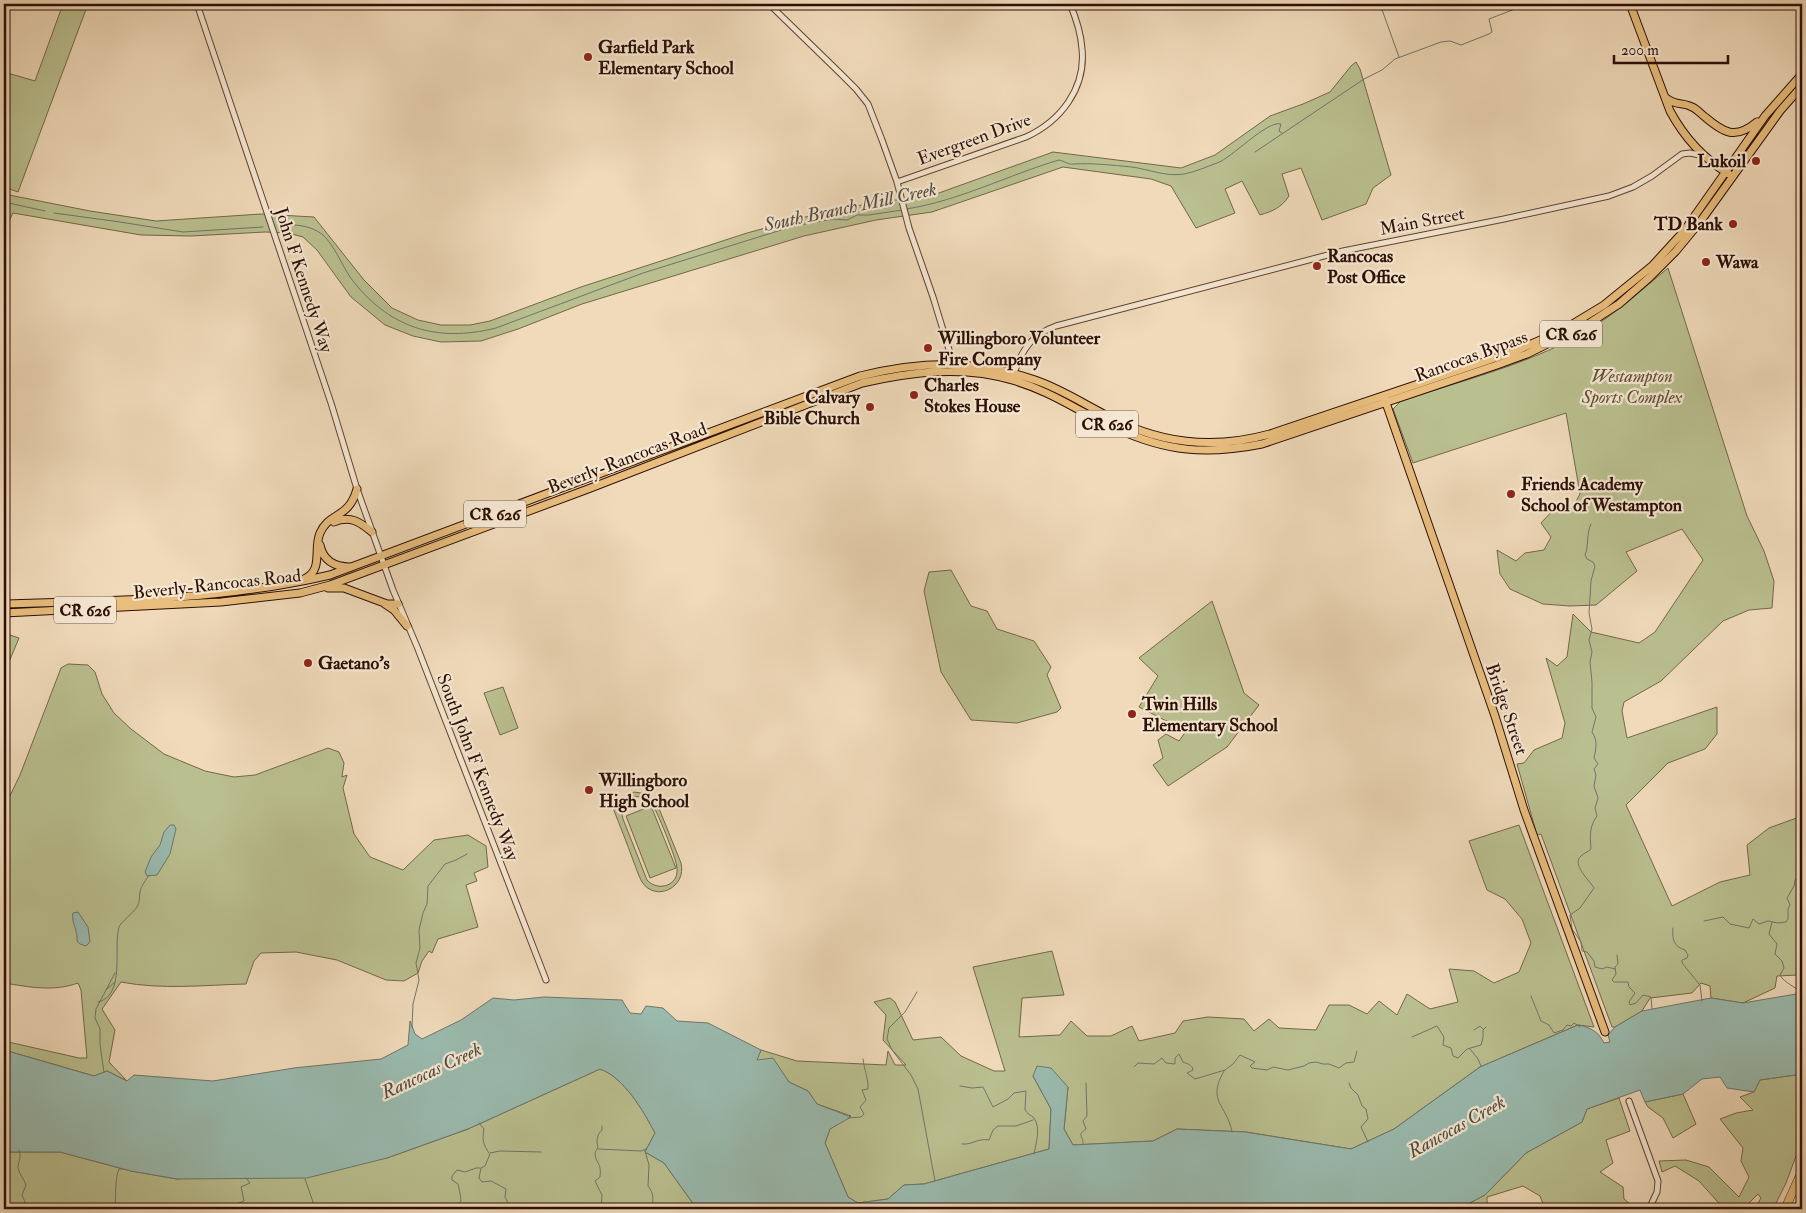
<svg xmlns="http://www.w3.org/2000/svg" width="1806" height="1213" viewBox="0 0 1806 1213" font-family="'IM FELL Double Pica',serif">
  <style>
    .green { fill: #babf8f; stroke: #73674a; fill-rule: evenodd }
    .water { fill: #9abbaf; stroke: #6e766b }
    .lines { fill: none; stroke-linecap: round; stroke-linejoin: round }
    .stream { stroke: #6e766b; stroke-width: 1 }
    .minor-casing { stroke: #5d4232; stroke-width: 7 }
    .major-casing { stroke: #2c0f05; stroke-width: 9 }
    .highway-casing { stroke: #2c0f05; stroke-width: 9 }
    .minor { stroke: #f5e7d2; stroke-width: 5 }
    .major { stroke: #e8bd7d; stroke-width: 7 }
    .highway { stroke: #e8bd7d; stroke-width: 8 }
    .poi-dot { fill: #8f2418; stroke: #f5e7d2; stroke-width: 2 }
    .labels { text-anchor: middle; stroke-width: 4.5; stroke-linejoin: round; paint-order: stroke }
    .shield { fill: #f5e7d2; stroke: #685042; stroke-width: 1 }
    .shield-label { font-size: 16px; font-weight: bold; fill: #2c0f05 }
    .poi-label { font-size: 18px; font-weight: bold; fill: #2c0f05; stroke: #f5e7d2; text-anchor: start }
    .street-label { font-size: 18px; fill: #2c0f05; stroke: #f5e7d2 }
    .park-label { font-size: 18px; font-style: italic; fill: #5e4d35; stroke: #f5e7d2 }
    .water-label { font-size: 19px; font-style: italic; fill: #524b40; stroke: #f5e7d2 }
  </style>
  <rect width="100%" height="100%" fill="#f0daba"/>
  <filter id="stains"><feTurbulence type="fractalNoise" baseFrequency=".004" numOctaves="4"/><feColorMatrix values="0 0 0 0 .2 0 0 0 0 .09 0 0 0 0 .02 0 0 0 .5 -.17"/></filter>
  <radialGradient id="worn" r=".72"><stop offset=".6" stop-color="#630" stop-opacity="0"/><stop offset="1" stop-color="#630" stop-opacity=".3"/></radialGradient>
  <path class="green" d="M63,4H88L18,192L4,187V72L35,81Z
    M1356,62L1360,69L1391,175L1373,188L1366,204L1322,220L1301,168L1282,174L1289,196C1281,208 1273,211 1260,215L1242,181L1225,189L1235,213L1196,228L1171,186L1151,179L1063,167L932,212L876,220L804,236L582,304L518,329L481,341L441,342L413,336L385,325L351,297L317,250L303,237L288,233L265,232L191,236L141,235L13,213L4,231V194L90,211L156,221L261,214L314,217L364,280L392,308L418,320L441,325H470L490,321L581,287L747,233L835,209L936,194L1053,152L1181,168L1215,155L1270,116L1303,104L1330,92L1351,66Z
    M1668,268L1747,516L1764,551L1774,581L1772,608L1749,610L1723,621L1661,681L1624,702L1622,711L1627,738L1717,707V734L1705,749L1668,763L1626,805L1672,906L1720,882L1750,875L1747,845L1769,828L1802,816V978L1798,975L1777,976L1775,988L1743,1003L1711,998L1710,986L1701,983L1692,993L1650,998L1642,1011L1615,1027H1612L1541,834L1537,835L1517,764L1524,763L1534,750L1562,738L1565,723L1546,658L1557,666L1567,657L1573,614L1591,632L1639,643L1655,632L1703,560L1682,529L1626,552L1637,571L1596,605L1570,606L1543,604L1510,589L1500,574L1497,550L1516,561L1525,553L1544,550L1551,537L1541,523L1558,505L1572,509L1580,494L1566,413L1413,463L1393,409L1401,401C1466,379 1535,363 1593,327C1620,310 1644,288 1668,268Z
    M951,570L971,606L987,611L997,629L1034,641L1051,667L1047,675L1061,708L1057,712L1017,723L971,720L941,672L924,591L929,572Z
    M1212,601L1244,693L1259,705L1227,747L1168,786L1153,765L1163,758L1158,740L1166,734L1179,741L1186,731L1139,707L1158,676L1139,658Z
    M4,633L19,638L4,674Z
    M68,664L88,665L95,672L102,694L114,713L131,729L164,754L205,771L234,777L255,775L328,748L339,752L344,763L342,777L347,775L343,788L354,834L370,857L403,870L434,840L468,835L486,846L488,867L474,873L477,881L466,885L478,927L438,939L432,953L429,951L422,961L418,973L404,981L386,980L337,960L296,952L261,953L254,961L246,984C204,985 162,990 121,982L102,1009L115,1030L109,1062L127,1081L107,1071L94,1076L4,1050V1041L79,1058H87L81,990L78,983C53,992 30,987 4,983V808L20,775L61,668Z
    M503,687L518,728L500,735L484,693Z
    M634,792L647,794L656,801L681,863C687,887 656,903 642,882C638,875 636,867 633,860C627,843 620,826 613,808C621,805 623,796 634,792ZM633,797C640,796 647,797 651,802C656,808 677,860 677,868C679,886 658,892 647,880L623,819C620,809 624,802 633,797Z
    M651,806L676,868L650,878L626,816Z
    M1519,825L1594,1027L1578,1025L1480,1067L1394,1129L1351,1149L1246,1132L1177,1129L1153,1141L1073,1145L1064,1129L1068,1087L1033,1076L1051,1109L1049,1149L924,1184L904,1185L888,1199L858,1203L848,1197L825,1143L830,1129L851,1116L817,1104L808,1091L789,1082L773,1059L756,1061L761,1050L797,1061L886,1065L888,1051L895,1065H906L883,1040L886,1015L874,1002L890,998L895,1002L913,1040L941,1037L961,1056L994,1071H1005L973,967L1052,951L1064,995L1022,998L1019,1037L1060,1035L1071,1021L1087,1036H1111L1132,1026L1139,1041L1175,1033L1183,1021L1208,1017L1244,1019L1254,1031L1269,1019L1279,1028L1316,1030L1329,1005H1349L1367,1014L1379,1001L1397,1015L1407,994L1430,1009L1458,1002L1449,969L1474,971L1494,983L1519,972L1531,943L1522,919L1505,899L1487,890L1469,841Z
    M600,1069C624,1077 644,1112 655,1133L645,1152L664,1163L697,1209H4V1152H60L131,1171L177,1179L387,1158L468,1129Z
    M1802,1074V1140L1786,1183L1773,1209H1755L1761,1198L1758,1194L1743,1209H1724L1699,1181L1675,1166L1662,1172L1659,1161L1686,1160L1709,1167L1739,1197L1749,1177L1741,1161L1743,1148L1720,1119L1736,1113L1753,1110L1740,1097L1754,1092L1760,1080Z
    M1683,1094L1696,1124L1673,1138L1663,1118L1648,1107L1645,1102Z
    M1619,1098L1630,1131L1606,1140L1613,1163L1600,1172L1623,1187L1624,1199L1636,1209H1545L1540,1196L1523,1186L1487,1197V1202L1494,1209H1458L1485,1195L1526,1153L1582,1122L1587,1109Z"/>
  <path class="water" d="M170,825H174L176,829L170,854L157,875L147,876L145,872L151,857L160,845L164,832Z
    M78,912L88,927L90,942L86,946L80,944L77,941C78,930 71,923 73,913Z
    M1802,993V1074L1760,1080L1754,1092L1727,1088L1720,1077L1702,1079L1683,1094L1645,1102L1640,1090L1587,1109L1582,1122L1526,1153L1485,1195L1458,1209H697L664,1163L645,1152L655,1133C644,1112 624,1077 600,1069L468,1129L387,1158L307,1178L177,1179L131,1171L60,1152H4V1050L94,1076L107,1071L127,1081L134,1075L213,1081L294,1068L381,1059L408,1045L410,1021L415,1034L422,1039L461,1020L493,998L514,1000L544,997L622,1000L630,1013L641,1014L646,1006L663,1008L677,1021L708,1023L761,1050L757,1060L773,1058L789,1082L808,1091L817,1104L851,1117L830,1129L825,1143L848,1197L858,1203L888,1199L904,1185L924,1184L1049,1149L1051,1109L1033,1076L1037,1066L1051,1068L1068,1087L1064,1129L1073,1145L1153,1141L1177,1129L1245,1132L1351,1149L1394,1129L1480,1067L1578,1025C1590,1027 1599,1032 1604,1043L1610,1042L1608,1035L1615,1027L1642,1011L1711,998L1743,1003Z"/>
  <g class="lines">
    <path class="stream" d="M1380,4L1399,57
      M1346,5L1352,4
      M1255,152L1364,79L1382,70L1395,59L1441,42L1450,41L1461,45L1489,34L1492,32L1489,19L1528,4
      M4,202L45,211
      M906,209C959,201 1008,175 1059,160C1064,161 1069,165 1073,164C1092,163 1112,165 1131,167C1149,169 1165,177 1184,174C1195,172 1206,167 1217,163C1232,158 1267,120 1281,124L1279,131L1282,133
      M54,213L120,222L183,232L263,227
      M279,225C294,224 311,225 323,235C334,245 342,265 350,277C388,328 436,343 496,328L643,273L794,226L833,219L847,220L857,215H869L902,210
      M1591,524C1586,534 1589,546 1585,555L1587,559L1593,562L1595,566L1591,581L1589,613L1592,629L1589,640L1592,652L1590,662L1592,682V708L1596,717L1592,732C1598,741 1596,748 1594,758L1598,764L1594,769L1596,775L1594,786L1598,798L1595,808L1597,816C1589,827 1590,836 1591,849C1588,852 1584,853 1581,856C1571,864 1590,881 1594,888L1580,908L1570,915L1572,929L1581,942L1582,951L1587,952L1594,961L1595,967L1602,969L1607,967L1615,969
      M1704,921L1723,917L1730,924L1749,928L1753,919L1759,924L1768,921L1778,923L1786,922L1788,919V909L1790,905L1787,898L1794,886L1795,880L1802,874
      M1772,922L1769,934L1777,944L1775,954L1782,961L1784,968L1780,975C1785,984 1796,986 1802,994
      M1673,928C1672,941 1674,946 1685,950L1688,955L1687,958L1682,960V963L1700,985L1702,1001
      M1617,955L1618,964L1615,967L1616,974L1612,980L1614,982H1628L1629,987L1635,993L1629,1002L1630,1005L1636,1003L1643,995L1651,997L1652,1009
      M107,989L115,982
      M917,992L905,1012L889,1028L887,1039L892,1050L911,1075L918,1089L935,1181
      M1531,996L1541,1021L1549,1025L1554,1033L1563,1030L1567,1025L1571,1026L1574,1023L1580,1027
      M98,1002C126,996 113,948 119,927C121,922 133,913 137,907C140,902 139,898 140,892C141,886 146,880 149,875
      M412,1027L413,1004L419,980L416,963L420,948L419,930L423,913L427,904L428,886L445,864L456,860L467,854
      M1474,1030L1480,1026L1483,1029
      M1412,1037L1437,1026L1444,1037L1443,1045L1451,1048L1453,1056L1458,1058L1467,1049L1481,1045L1483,1038V1030L1486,1027
      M1470,1049L1478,1059L1481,1066
      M1134,1067L1138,1063L1154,1064L1162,1058L1166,1063L1175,1064V1058L1179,1054L1183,1062C1187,1064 1192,1064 1193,1070L1187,1073L1195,1079L1225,1070L1233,1064L1240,1055L1255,1062L1250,1066L1252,1068L1267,1070L1273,1067L1288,1070L1304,1066L1309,1063L1316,1062L1323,1064H1329L1339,1068L1346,1063L1354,1062L1357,1051
      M1224,1071C1206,1102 1227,1104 1232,1132
      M104,1072L100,1045V1029L95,1018L96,1009L115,973
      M1349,1083L1351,1088L1358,1095L1362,1106L1366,1109L1368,1119L1361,1127L1368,1142
      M960,1086L972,1088L983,1087L993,1107L1008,1099L1014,1093L1026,1091L1025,1110C1027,1114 1031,1115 1034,1118C1041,1128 1036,1143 1034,1154
      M848,1118L861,1117L864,1114L860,1107L866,1100L862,1090L868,1089C869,1082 864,1068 863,1059
      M479,1123L484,1129C482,1140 483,1144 489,1153
      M460,1132L468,1129
      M962,1144C973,1145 977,1138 989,1140L993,1130L998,1126H1016L1033,1120
      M1083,1144C1084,1136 1076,1136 1086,1129L1083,1121L1087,1116L1086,1083
      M598,1149L641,1151L646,1149
      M19,1150C22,1158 18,1161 18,1168C19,1174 24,1179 26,1185L22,1195L28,1209
      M645,1151L649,1165L648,1186C655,1195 652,1198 653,1209
      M490,1153L500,1151L541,1152
      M490,1154L485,1166L481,1168L479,1178L482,1182L491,1181L506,1189L505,1197L511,1209
      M305,1179L313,1202L312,1205L306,1209
      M105,1209L115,1206C116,1197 115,1176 119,1169H122
      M218,1209H222
      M232,1209L231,1206L244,1201L241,1187L250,1183L246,1178
      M456,1209L457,1205L461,1201C461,1198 459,1188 458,1184L452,1180V1176L457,1170L465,1172L476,1168H480
      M601,1209L602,1195L595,1181L600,1177C602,1162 595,1163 595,1153L598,1147C596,1142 597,1134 602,1130V1126"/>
    <defs>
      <path id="minor" d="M197,4L331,403L357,489L393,590L418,649L546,980
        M769,4L840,73L856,89L868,104L882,140L897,182L909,228L933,297L954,366
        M897,182L1026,137C1061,121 1086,88 1082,49C1081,33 1076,18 1070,4
        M1014,373C1022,350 1032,334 1056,326L1343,251L1504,219L1609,196L1633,187L1652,176L1682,154L1690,153L1704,156
        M1629,1101L1658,1181L1657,1192L1649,1209"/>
      <path id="major" d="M1630,4L1670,111C1684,137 1704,159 1729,174
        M1666,98C1676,106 1683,102 1692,107C1697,109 1701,114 1705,117C1724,133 1735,140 1757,122
        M1385,400L1495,716L1524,810L1605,1032
        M334,522C350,515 360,522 372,532
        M320,545C323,560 334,567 350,567
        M304,579C324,570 313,549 320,533C329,512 349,519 357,489
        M328,588H344L387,604H398
        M4,604C112,601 224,600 330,575L860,376C921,361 975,359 1035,380C1065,390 1091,409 1120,422C1168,445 1219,448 1270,434L1513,352L1561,331L1604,305L1652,266L1684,231L1765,116L1802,74
        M385,604L394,610L407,626
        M4,613L221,602L300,593L330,585L588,489L862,383C911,372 963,365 1012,380C1051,391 1079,412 1115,428C1167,452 1206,455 1262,444L1497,365L1527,354L1588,324L1619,304L1650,277L1676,251L1700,222L1780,111L1802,86"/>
      <path id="highway" d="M1785,1209L1802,1171"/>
    </defs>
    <use href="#minor" class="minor-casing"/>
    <use href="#major" class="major-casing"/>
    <use href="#highway" class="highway-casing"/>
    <use href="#minor" class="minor"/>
    <use href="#major" class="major"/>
    <use href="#highway" class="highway"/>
  </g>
  <g class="poi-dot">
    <circle cx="588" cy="57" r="5"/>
    <circle cx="1756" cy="161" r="5"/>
    <circle cx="1733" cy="224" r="5"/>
    <circle cx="1706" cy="262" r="5"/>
    <circle cx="1317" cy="266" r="5"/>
    <circle cx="928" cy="348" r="5"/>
    <circle cx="914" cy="395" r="5"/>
    <circle cx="870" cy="407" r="5"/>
    <circle cx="1511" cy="494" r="5"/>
    <circle cx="308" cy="663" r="5"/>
    <circle cx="1132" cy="714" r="5"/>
    <circle cx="589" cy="790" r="5"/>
  </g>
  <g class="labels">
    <g class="shield">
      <rect x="1540" y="320.5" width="62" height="27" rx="4"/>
      <rect x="1076" y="410.5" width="62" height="27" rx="4"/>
      <rect x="464" y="500.5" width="62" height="27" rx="4"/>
      <rect x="54" y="596.5" width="62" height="27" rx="4"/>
    </g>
    <g class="shield-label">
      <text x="1571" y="340">CR 626</text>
      <text x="1107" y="430">CR 626</text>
      <text x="495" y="520">CR 626</text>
      <text x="85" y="616">CR 626</text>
    </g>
    <g class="poi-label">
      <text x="598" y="53">Garfield Park<tspan x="598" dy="21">Elementary School</tspan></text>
      <text x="1746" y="167" text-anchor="end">Lukoil</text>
      <text x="1723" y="230" text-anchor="end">TD Bank</text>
      <text x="1327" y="262">Rancocas<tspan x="1327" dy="21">Post Office</tspan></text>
      <text x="1716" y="268">Wawa</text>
      <text x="938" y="344">Willingboro Volunteer<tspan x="938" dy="21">Fire Company</tspan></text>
      <text x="924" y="391">Charles<tspan x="924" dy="21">Stokes House</tspan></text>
      <text x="860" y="403" text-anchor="end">Calvary<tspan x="860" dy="21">Bible Church</tspan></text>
      <text x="1521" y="490">Friends Academy<tspan x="1521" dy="21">School of Westampton</tspan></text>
      <text x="318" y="669">Gaetano's</text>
      <text x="1142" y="710">Twin Hills<tspan x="1142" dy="21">Elementary School</tspan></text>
      <text x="599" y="786">Willingboro<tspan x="599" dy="21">High School</tspan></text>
    </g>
    <g class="street-label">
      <text transform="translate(974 139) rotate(-20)" y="6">Evergreen Drive</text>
      <text transform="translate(1422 221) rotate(-11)" y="6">Main Street</text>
      <text transform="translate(304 280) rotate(72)" y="6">John F Kennedy Way</text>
      <text transform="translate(1471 356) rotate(-20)" y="6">Rancocas Bypass</text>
      <text transform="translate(627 458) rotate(-21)" y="6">Beverly-Rancocas Road</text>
      <text transform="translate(217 584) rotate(-6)" y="6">Beverly-Rancocas Road</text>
      <text transform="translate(1507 709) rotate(71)" y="6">Bridge Street</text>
      <text transform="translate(478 767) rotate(69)" y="6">South John F Kennedy Way</text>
    </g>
    <g class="park-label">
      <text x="1632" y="382">Westampton<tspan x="1632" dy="21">Sports Complex</tspan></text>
    </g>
    <g class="water-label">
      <text transform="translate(850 206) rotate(-12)" y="7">South Branch Mill Creek</text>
      <text transform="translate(431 1070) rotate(-25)" y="7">Rancocas Creek</text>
      <text transform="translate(1456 1126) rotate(-29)" y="7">Rancocas Creek</text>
    </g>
  </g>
  <rect width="1806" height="1213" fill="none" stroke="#f0daba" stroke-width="20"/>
  <rect x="5" y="5" width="1796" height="1203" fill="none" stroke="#2c0f05" stroke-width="2.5"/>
  <rect x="10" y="10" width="1786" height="1193" fill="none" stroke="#2c0f05"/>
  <path d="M1614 55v8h114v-8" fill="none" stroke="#2c0f05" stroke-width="2.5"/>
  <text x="1621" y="55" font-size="15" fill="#2c0f05" stroke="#f5e7d2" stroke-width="4" paint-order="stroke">200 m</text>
  <rect width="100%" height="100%" filter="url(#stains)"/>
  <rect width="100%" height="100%" fill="url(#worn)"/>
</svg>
